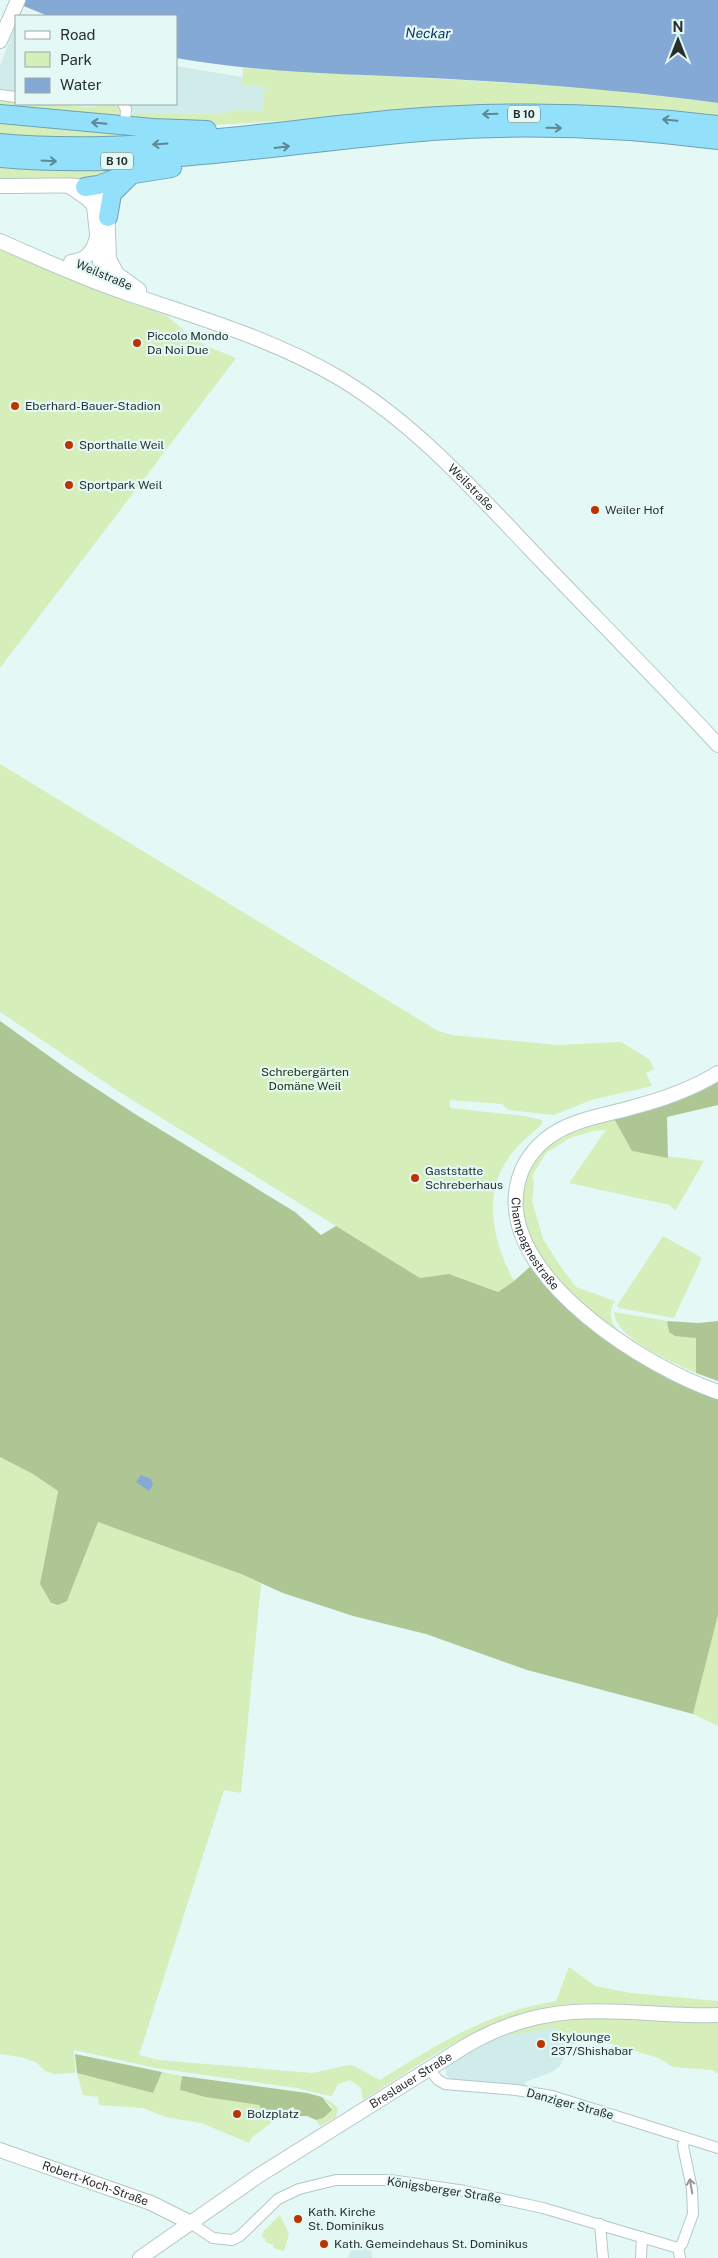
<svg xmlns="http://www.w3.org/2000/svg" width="718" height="2258" viewBox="0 0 718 2258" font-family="'Public Sans',sans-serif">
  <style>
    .built { fill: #cfecea }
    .green { fill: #d5eeba }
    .forest { fill: #aec693 }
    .water { fill: #84a9d4 }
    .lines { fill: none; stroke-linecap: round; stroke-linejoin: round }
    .street-casing { stroke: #b4c8c6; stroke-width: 12 }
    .secondary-casing { stroke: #b4c8c6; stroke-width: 16 }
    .highway-casing { stroke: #6da2b3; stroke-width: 20 }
    .street { stroke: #fff; stroke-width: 10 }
    .secondary { stroke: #fff; stroke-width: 14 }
    .highway { stroke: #92e0fa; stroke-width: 18 }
    .oneway { stroke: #5d8894 }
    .oneway2 { stroke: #949897 }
    .poi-dot { fill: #bc3400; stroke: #e4f8f6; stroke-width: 2 }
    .labels { text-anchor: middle; stroke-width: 4.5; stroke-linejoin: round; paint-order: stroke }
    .shield { fill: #e4f8f6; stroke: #606c6b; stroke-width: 1 }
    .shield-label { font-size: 11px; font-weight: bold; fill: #28302f }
    .street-label { font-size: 12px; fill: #28302f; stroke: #e4f8f6 }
    .poi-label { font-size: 12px; fill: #28302f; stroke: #e4f8f6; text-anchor: start }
    .park-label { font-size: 12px; fill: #23330d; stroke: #e4f8f6 }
    .water-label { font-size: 14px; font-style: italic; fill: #0b335c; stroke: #e4f8f6 }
  </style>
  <rect width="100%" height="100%" fill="#e4f8f6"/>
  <path class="built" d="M16,24V92L0,90V66Z
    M176,66L242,77V85L266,87L262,111L235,110L222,114L133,113L130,104H176Z
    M557,2027L567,2051L560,2066L552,2072L525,2082L526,2087L502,2083L453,2081L446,2075V2067L450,2063L509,2031Z
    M354,2242L360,2245L361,2248H371L372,2258H348Z"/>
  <path class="green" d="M243,68L583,87L718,103V116L328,118L198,126L135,119L132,115L133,113L222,114L235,110L262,111L265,87L242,85Z
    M0,101L87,107L114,105L119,107L121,114L119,118L0,107Z
    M0,120L186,133L92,139L6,135L0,134Z
    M0,165L152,167L83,179H0Z
    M0,250L167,316L192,337L206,346L236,358L0,668Z
    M0,764L438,1031L452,1035L558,1045L621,1042L649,1059L654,1069L646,1073L652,1086L591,1100L554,1115L509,1110L502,1104L450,1100V1108L524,1116L542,1120V1124C530,1135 516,1146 507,1160C482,1198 494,1244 514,1281L498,1292L449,1274L420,1278L118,1091L0,1012Z
    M613,1117L632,1151C657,1156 680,1157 704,1161L675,1211L670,1205L569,1183L606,1130L593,1131L570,1138L546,1153L532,1176L534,1183L532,1201L543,1239L561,1267L576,1287L615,1301C607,1313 611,1323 620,1332L618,1335C571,1301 492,1226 533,1164C536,1159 539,1152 544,1148C562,1130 590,1124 613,1117Z
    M663,1236L702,1258L674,1318L619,1308L617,1306Z
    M614,1312L667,1321L669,1331L696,1338V1373C673,1362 615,1339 614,1312Z
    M0,1457L33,1474L58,1491L40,1584L51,1603L54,1605L67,1601L98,1521L241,1574L261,1584L241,1793L224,1790L139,2055L158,2060L312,2073L349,2065L354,2066L380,2080C440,2043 485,2013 556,2001L569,1967L595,1986L630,1993L718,2001V2008C670,2009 621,2001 573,2004C493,2009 429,2059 363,2100L361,2088L350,2080L338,2084L332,2096H330L297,2088L156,2068L74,2050L75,2073L54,2074L45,2071L36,2062L20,2057L0,2054Z
    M718,1615V1726L693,1714Z
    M560,2017L718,2018V2073L712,2070L673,2067L659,2058L597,2040L566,2045L557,2027L511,2035L509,2031Z
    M162,2072L182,2076L180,2090L205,2097L259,2105L265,2115L280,2116L251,2138L249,2143L201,2123L165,2117L143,2108L99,2105L98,2097L83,2095L77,2073L153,2093Z
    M322,2097L333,2103L338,2109L336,2117L320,2126L316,2120L323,2118L332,2107Z
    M280,2215L289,2234L284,2251L273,2248L274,2245L265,2242L266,2239L262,2237L263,2232Z"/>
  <path class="forest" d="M0,1021L74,1074L135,1114L295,1212L321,1235L336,1226L420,1278L449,1274L498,1292L514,1281L533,1264L567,1303L718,1396V1615L693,1714L527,1670L426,1634L353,1616L283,1593L241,1574L98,1522L67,1601L58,1605L51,1603L40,1584L58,1491L33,1474L0,1457Z
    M718,1078V1105L667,1117L668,1158L632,1151L613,1117Z
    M667,1321L698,1323L718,1321V1381L696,1373V1338L675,1336L669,1332Z
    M75,2054L162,2072L153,2093L77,2073Z
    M182,2076L307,2093L322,2097L332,2110L323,2118L316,2120L307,2116H299L293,2107L280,2115H265L259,2105L205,2097L180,2090Z"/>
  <path class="water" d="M9,0H718V103C623,90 528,83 432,78C346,74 261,73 176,58V16H48Z
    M141,1475L151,1479L153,1485L149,1491L136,1482Z"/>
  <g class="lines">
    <defs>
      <path id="street" d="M0,95L16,97
        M123,104L126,109L125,125
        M429,2069L438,2080L445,2084L516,2090L552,2096L718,2148
        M189,2222L213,2238L232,2240L240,2236L278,2199L299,2189L336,2180H390L465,2191L543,2208L678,2248L682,2244L693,2214L692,2189L683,2146L685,2138
        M600,2224L603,2258
        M678,2248L680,2258
        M641,2258L642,2237"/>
      <g id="secondary">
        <path d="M0,41L18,0"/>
        <path d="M0,186C17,187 86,182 95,190C107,200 108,219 108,233C108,246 112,264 102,274L85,276"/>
        <path d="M69,186L88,199L94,206L100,262"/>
        <path id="s1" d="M0,241C42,260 85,279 129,294C201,318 275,340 341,379C415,424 472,488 531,550C593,615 657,679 718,745"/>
        <path d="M109,259L117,274L139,290"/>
        <path d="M71,262C87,260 93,252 97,237"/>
        <path id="s2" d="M718,1073C691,1090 661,1100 630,1108C602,1116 570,1120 546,1139C529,1153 518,1172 516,1194C507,1281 647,1368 718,1392"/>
        <path id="s3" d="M0,2150L151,2203L189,2222"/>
        <path id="s4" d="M140,2258L258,2176L464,2047C497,2027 534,2015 572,2012C621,2008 670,2017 718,2015"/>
      </g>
      <path id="highway" d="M0,114L153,128L207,130
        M0,143C134,155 265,131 398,119C505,110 612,112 718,125
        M0,158C145,171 288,143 432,131C527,124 624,128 718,140
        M85,187L98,185L122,176L172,168
        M108,217L112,194L130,176"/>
    </defs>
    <use href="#street" class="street-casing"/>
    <use href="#secondary" class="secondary-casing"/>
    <use href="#highway" class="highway-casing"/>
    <use href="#street" class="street"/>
    <use href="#secondary" class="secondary"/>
    <use href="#highway" class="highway"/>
  </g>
  <defs><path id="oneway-shaft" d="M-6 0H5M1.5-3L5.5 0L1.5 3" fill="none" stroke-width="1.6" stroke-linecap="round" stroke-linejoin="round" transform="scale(1.25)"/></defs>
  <g class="oneway">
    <use href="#oneway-shaft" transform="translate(490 114) rotate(178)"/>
    <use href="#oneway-shaft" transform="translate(670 120) rotate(-175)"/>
    <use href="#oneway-shaft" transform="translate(99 123) rotate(-175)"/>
    <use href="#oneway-shaft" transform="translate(554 128) rotate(1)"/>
    <use href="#oneway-shaft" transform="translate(160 144) rotate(176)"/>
    <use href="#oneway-shaft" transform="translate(282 147) rotate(-7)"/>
    <use href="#oneway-shaft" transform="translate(49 161) rotate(3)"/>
  </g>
  <use class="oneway2" href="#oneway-shaft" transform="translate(691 2186) rotate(-100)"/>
  <g class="poi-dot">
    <circle cx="137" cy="343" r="5"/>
    <circle cx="15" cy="406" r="5"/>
    <circle cx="69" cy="445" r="5"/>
    <circle cx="69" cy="485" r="5"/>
    <circle cx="595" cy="510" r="5"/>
    <circle cx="415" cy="1178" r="5"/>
    <circle cx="541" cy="2044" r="5"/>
    <circle cx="237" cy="2114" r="5"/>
    <circle cx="298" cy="2219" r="5"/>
    <circle cx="324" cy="2244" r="5"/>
  </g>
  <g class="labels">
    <g class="shield">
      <rect x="508" y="105.5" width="32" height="17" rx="4"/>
      <rect x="101" y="152.5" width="32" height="17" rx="4"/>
    </g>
    <g class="shield-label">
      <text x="524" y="118">B 10</text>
      <text x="117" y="165">B 10</text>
    </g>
    <g class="street-label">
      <text transform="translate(104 275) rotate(23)" y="4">Weilstraße</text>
      <text dy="4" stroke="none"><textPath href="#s1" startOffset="538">Weilstraße</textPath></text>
      <text dy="4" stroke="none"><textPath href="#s2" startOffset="304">Champagnestraße</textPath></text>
      <text dy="4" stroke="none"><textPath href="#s4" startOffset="324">Breslauer Straße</textPath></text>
      <text transform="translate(570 2104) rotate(15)" y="4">Danziger Straße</text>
      <text dy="4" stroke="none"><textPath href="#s3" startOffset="101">Robert-Koch-Straße</textPath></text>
      <text transform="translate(444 2190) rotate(9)" y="4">Königsberger Straße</text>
    </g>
    <g class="poi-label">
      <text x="147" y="340">Piccolo Mondo<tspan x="147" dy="14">Da Noi Due</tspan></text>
      <text x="25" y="410">Eberhard-Bauer-Stadion</text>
      <text x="79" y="449">Sporthalle Weil</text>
      <text x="79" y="489">Sportpark Weil</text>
      <text x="605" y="514">Weiler Hof</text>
      <text x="425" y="1175">Gaststatte<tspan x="425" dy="14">Schreberhaus</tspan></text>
      <text x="551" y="2041">Skylounge<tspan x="551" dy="14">237/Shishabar</tspan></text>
      <text x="247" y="2118">Bolzplatz</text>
      <text x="308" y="2216">Kath. Kirche<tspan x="308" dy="14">St. Dominikus</tspan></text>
      <text x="334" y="2248">Kath. Gemeindehaus St. Dominikus</text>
    </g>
    <g class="park-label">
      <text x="305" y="1076">Schrebergärten<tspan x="305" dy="14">Domäne Weil</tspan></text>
    </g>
    <g class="water-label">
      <text transform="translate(428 33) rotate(1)" y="5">Neckar</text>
    </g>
  </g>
  <rect x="15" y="15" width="162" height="90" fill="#e4f8f6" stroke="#99a8a6"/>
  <rect x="25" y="31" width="25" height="8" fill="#ffffff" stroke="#99a8a6"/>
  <text x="60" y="40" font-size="15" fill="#28302f">Road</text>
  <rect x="25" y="52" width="25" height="15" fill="#d5eeba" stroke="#99a8a6"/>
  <text x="60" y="65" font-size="15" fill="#28302f">Park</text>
  <rect x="25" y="78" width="25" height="15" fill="#84a9d4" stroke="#99a8a6"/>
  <text x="60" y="90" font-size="15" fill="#28302f">Water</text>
  <g transform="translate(678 40)" stroke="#e4f8f6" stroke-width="4" paint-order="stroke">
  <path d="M0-4L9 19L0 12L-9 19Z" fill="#28302f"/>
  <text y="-8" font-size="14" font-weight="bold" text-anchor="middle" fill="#28302f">N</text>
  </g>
</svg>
